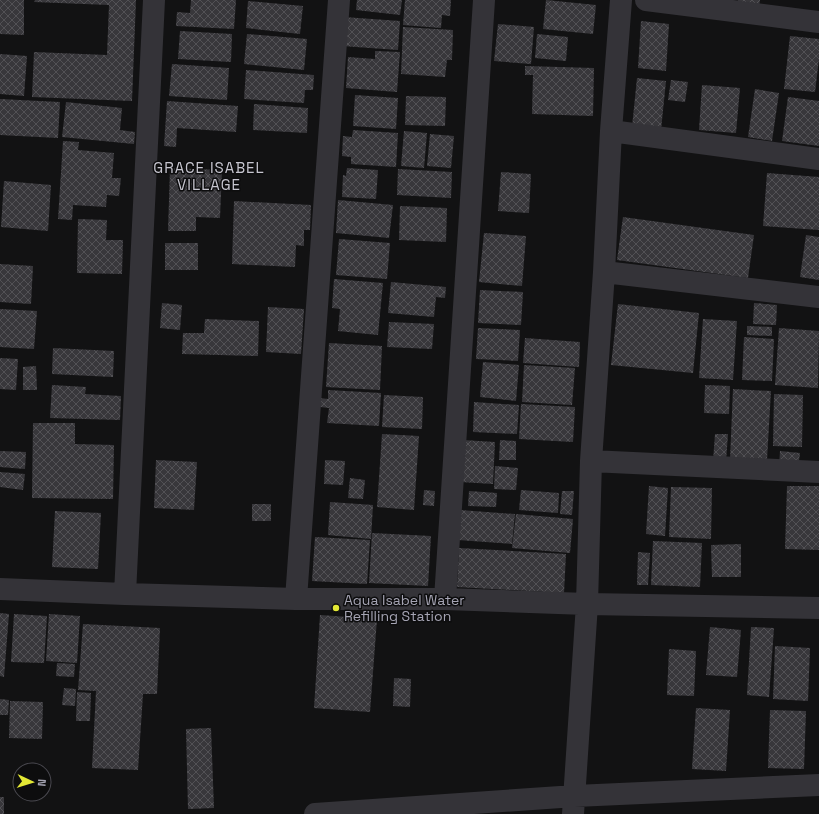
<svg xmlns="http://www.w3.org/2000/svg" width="819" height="814" viewBox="0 0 819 814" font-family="'Space Grotesk',sans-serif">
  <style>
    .building { fill: url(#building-cross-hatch) }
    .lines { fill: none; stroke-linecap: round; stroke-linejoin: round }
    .minor { stroke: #343338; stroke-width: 22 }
    .poi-dot { fill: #e3e835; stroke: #0d0d0e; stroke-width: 1.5 }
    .labels { text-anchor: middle; stroke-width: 3; stroke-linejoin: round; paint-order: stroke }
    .poi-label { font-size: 14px; fill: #a5a4b3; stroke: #0d0d0e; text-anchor: start }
    .neighbourhood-label { font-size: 15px; letter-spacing: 1px; fill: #c6c5cf; stroke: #0d0d0e }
  </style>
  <defs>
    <pattern id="building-cross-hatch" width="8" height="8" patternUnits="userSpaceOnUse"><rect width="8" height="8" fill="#38373b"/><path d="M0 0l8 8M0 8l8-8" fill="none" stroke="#525155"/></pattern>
  </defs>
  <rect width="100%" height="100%" fill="#121213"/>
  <path class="building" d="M0,0H24V35L0,34Z
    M35,0H136L132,101L32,97L34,52L107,55L109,5L34,2Z
    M191,0H236L234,29L176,26L177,12L190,13Z
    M357,0H402L400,15L356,10Z
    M405,0H451L450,16L442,15L441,28L403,25Z
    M546,0L596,5L593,34L543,29Z
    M738,0H760L759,7L737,5Z
    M248,1L303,6L300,34L246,28Z
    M344,17L400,21L398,50L342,46Z
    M641,21L669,24L666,71L638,68Z
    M498,24L534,27L531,64L494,61Z
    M403,27L453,30L452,60H447L445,77L401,74Z
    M180,31L232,34L231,62L178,59Z
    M247,34L307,39L304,70L244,64Z
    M537,34L568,37L566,61L535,58Z
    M790,36L819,39V59L815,92L784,89Z
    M375,51L400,52L397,92L346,88L348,57L375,59Z
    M0,54L27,56L24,96L0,94Z
    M172,64L229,68L227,100L169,96Z
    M525,66L594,68L593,116L532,114L533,75H525Z
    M246,70L314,75L313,90H305L304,103L244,99Z
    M637,78L666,81L661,130L632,127Z
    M671,80L688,82L685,102L668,100Z
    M702,85L740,88L736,133L699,130Z
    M755,89L779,93L772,141L748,137Z
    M355,95L398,98L396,129L353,126Z
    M406,96L446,97L445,126L405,125Z
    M788,97L819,101V146L782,141Z
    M0,99L60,102L58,138L0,135Z
    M167,101L238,106L236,132L177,128L176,147L164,146Z
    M66,102L122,108L120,130L135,132L134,144L62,137Z
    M254,104L308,108L307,133L253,130Z
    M353,130L398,133L396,167L351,164V157L342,156L343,136L352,137Z
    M404,131L427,133L424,168L401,166Z
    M430,134L454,136L451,168L427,166Z
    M63,141L79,142L78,150L114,153L112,178H121L119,196L107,195L106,207L73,205L72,220L58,219Z
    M170,168L222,170L220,218L196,217V231H168Z
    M347,168L378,170L376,199L342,197L343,175L346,176Z
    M398,169L452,172L451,198L397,195Z
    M501,172L531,174L529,213L498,211Z
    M767,173L819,177V230L763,226Z
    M4,181L51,185L48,231L1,227Z
    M338,200L393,205L389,238L336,233Z
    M234,201L311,205L310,230H304V246L296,245L295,267L232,264Z
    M400,206L447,208L446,242L399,240Z
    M623,217L754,235L748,278L617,260Z
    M78,219L107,220L106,240H123L122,274L77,273Z
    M484,233L526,236L522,286L479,282Z
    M806,235L819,237V280L800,277Z
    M339,239L390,243L387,279L336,275Z
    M165,243H198V270H165Z
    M0,264L33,266L31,304L0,302Z
    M334,279L383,283L378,335L338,331L340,309L332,308Z
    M391,282L446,287L445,298L436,297L434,317L388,313Z
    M480,290L523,292L521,325L478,323Z
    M162,303L182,305L180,330L160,328Z
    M754,303L777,305L776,325L753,324Z
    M618,304L699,313L693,373L611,365Z
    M268,307L304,309L301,354L266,352Z
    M0,309L37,311L34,349L0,347Z
    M205,319L259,321L258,356L182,354L183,333H204Z
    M703,319L737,321L733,380L699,378Z
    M389,322L434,324L432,349L387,347Z
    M747,326L772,327V336L747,335Z
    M478,328L520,330L518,361L476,359Z
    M779,328L819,331L818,388L775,385Z
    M744,337L774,339L772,381L742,380Z
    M525,338L580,342L579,367L523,363Z
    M329,343L382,346L380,390L326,387Z
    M53,348L114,351L113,377L52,374Z
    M0,358L18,359L16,390L0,389Z
    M483,362L519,365L516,401L480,397Z
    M524,365L575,368L572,405L522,402Z
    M36,366L37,390H23V367Z
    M52,385L86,387L85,394L121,396L120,420L50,418Z
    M705,385L730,386L729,414L704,413Z
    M733,389L771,391L767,460L730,459Z
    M328,390L381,393L379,426L327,423L329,408L320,407V398L328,399Z
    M774,394L803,395L802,447L773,446Z
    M384,395L423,397L422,429L382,427Z
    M474,402L519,405L517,434L473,432Z
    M521,404L575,407L573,442L519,439Z
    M33,423H75V444L114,445L113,499L32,498Z
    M382,434L419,436L414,510L377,507Z
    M715,434H728L726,462L713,461Z
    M463,440L495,442L493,484L460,482Z
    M500,440L516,441V460H499Z
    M0,451L26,452L25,469L0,467Z
    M780,451L800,453L798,468L779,466Z
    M156,460L197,462L194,510L154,508Z
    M325,460L345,461L343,485L324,484Z
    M495,466L518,468L516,490L494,489Z
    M0,472L25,474L23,490L0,487Z
    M350,478L365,480L363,499L348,498Z
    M649,486L668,488L665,536L646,534Z
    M787,486H819V550L785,549Z
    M671,487L712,488L711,539L669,537Z
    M424,490L435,491L434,506L423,505Z
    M521,490L559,493L558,513L519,510Z
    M469,491L497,493L496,507L468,506Z
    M562,491H574L572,515L560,514Z
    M330,502L373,505L371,539L328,535Z
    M252,504H271V521H252Z
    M460,510L515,514L512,544L458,540Z
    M55,511L101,513L98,569L52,567Z
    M516,514L573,519L570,553L512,548Z
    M372,533L431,536L428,586L369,583Z
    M315,537L370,540L367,584L312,581Z
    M653,541L702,543L700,587L651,585Z
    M741,544V577H712L711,545Z
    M459,548L566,554L564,593L457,587Z
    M638,552L650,553L648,585H637Z
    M0,613L9,614L4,677L0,676Z
    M14,614L47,616L44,663L11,662Z
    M49,614L80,616L77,663L46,661Z
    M320,615L377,619L370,712L314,708Z
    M83,624L160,628L157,694H143L138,770L92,768L96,691L78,690Z
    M710,627L741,630L737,677L706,675Z
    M751,627L774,628L769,697L747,695Z
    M775,646L810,648L808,701L773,699Z
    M669,649L696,651L694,696L667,695Z
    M57,663L75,664L74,677L56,676Z
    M394,678L411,679L410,707L393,706Z
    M64,688L76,689L75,706L62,705Z
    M77,692L91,693L90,721H76Z
    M0,699L9,700L8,715H0Z
    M10,701L43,702L42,739L9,738Z
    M696,708L730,710L726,771L692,769Z
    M770,710L806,711L804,769L768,768Z
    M211,728L214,808L188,809L186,729Z
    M0,797H4V814H0Z"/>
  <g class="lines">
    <path class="minor" d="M646,0L819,22
      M611,131L819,159
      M604,272L819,297
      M591,461L819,472
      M0,589L125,594L296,599H445L587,604L819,608
      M125,594L154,0
      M296,599L339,0
      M445,599L484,0
      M315,814L575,796L819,785
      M573,814L587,604L591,461L604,272L611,131L621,0"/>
  </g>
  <circle class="poi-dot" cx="336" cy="608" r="4"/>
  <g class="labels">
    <g class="poi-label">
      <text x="344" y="605">Aqua Isabel Water<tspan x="344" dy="16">Refilling Station</tspan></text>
    </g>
    <g class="neighbourhood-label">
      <text x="209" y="173">GRACE ISABEL<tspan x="209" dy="17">VILLAGE</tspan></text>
    </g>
  </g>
  <g transform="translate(32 782) rotate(94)"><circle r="19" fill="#0d0d0e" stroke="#4a4950"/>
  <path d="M0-3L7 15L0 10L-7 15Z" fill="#e3e835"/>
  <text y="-6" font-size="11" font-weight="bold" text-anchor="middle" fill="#a5a4b3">N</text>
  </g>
</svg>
